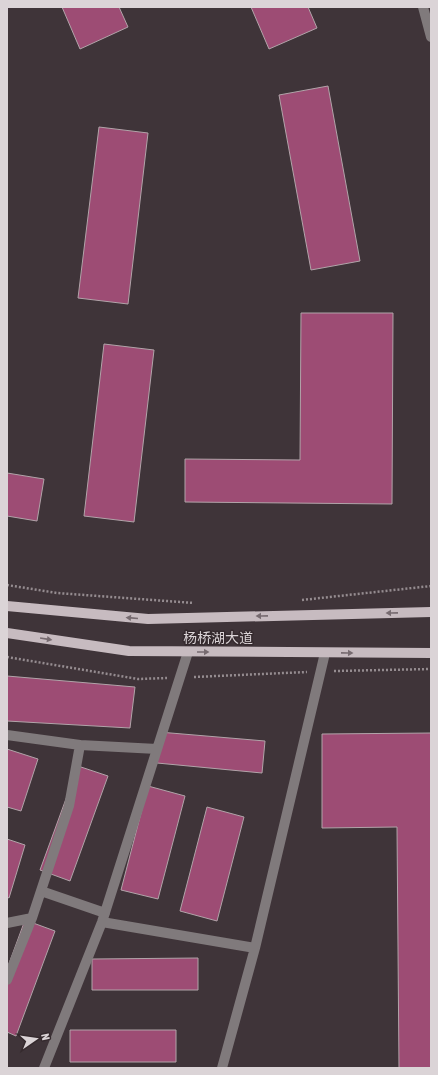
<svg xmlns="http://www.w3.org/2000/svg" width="438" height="1075" viewBox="0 0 438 1075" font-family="'Asap Condensed','Noto Sans SC',sans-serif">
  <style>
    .building { fill: #9d4c74; stroke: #b1a4a9 }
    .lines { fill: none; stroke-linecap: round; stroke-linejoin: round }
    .path { stroke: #958c90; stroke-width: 2.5; stroke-dasharray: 2 2; stroke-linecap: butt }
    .minor { stroke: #807a7c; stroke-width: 10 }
    .major { stroke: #c7bbc0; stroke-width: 10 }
    .oneway { fill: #776b70 }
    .labels { text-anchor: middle; stroke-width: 3; stroke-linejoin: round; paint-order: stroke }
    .street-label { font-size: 14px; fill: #dbd4d7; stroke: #352a2e }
  </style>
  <rect width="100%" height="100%" fill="#3f3439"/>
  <path class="building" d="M62,7H119L128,27L80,49Z
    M251,7H308L317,28L269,49Z
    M328,86L360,261L311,270L279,95Z
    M99,127L148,133L128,304L78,298Z
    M301,313H393L392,504L185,502V459L300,460Z
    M104,344L154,350L134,522L84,516Z
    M7,473L44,479L37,521L7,516Z
    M7,676L135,687L130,728L7,721Z
    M159,732L265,741L262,773L157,763Z
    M431,733V1068H399L397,827L322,828V734Z
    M7,749L38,759L21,811L7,807Z
    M78,766L108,776L70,881L40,870Z
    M148,786L185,796L158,899L121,890Z
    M207,807L244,817L217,921L180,911Z
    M7,839L25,845L9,898L7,897Z
    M25,920L55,931L16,1036L7,1032V969Z
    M198,958V990H92V959Z
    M70,1030H176V1062H70Z"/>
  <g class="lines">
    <path class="path" d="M7,585L57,593L194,603
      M302,600L431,586
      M7,657L138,679L167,678
      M334,671L431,669
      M194,677L307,672"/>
    <path class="minor" d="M423,7L431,37
      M7,735L80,745L157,749
      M41,891L105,913
      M102,922L255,948
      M7,923L32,918
      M7,980L32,918L69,806L80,745
      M44,1068L102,922L188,652
      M222,1068L255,948L325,653"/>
    <path class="major" d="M7,606L148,619L431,612
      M7,633L129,651L431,653"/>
  </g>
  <defs><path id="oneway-solid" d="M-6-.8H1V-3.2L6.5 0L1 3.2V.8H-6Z"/></defs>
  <g class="oneway">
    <use href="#oneway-solid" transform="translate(392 613) rotate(179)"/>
    <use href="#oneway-solid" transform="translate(262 616) rotate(179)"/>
    <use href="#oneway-solid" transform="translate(132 618) rotate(-175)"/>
    <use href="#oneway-solid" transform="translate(46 639) rotate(9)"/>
    <use href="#oneway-solid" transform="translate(203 652)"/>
    <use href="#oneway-solid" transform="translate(347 653) rotate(1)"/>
  </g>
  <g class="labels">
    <g class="street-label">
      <text x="218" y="643">杨桥湖大道</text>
    </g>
  </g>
  <rect width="438" height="1075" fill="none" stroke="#dbd4d7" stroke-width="16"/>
  <g transform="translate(36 1039) rotate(77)" stroke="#352a2e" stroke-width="3" paint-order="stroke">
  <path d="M0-3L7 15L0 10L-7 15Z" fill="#dbd4d7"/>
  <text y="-6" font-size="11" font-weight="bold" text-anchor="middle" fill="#dbd4d7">N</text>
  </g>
</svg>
